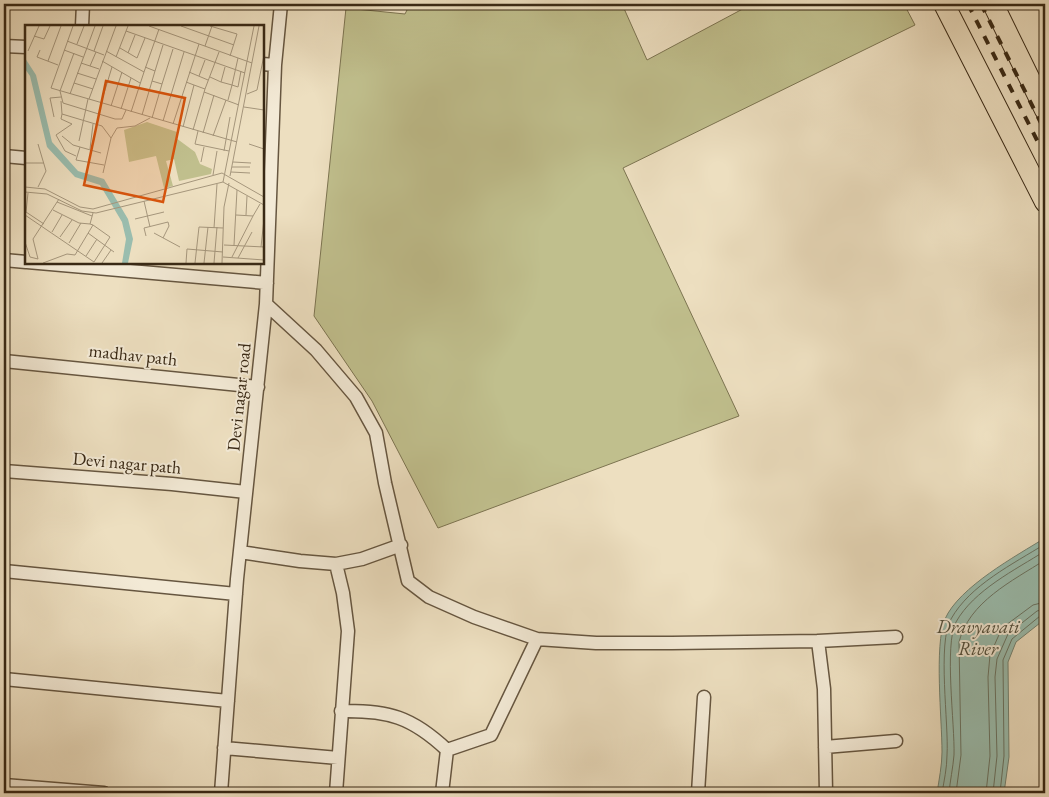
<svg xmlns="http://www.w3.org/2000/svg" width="1049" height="797" viewBox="0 0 1049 797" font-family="'EB Garamond',serif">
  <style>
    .green { fill: #c0bf8d; stroke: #7c7451 }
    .water { fill: #9abdae; stroke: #738271 }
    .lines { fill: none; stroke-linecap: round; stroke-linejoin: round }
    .shore { stroke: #6a7362; stroke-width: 1 }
    .minor-casing { stroke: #665640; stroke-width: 15 }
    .primary-casing { stroke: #392915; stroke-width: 22 }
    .minor { stroke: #f3ead6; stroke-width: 12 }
    .primary { stroke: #eddfc0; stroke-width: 20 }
    .rail { stroke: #392915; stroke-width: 4; stroke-dasharray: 9 9; stroke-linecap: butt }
    .labels { text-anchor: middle; stroke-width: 4; stroke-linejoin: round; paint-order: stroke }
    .street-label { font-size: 18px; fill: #392915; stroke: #f3ead6 }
    .water-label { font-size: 19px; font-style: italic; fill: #514e3b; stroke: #f3ead6 }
    .inset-road { fill: none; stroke: #a5967c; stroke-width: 1 }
    .view { fill: #d6540d; fill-opacity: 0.15; stroke: #d6540d; stroke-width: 2.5 }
    .inset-edge { fill: none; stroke: #392915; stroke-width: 2.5 }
  </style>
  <rect width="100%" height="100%" fill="#eddfc0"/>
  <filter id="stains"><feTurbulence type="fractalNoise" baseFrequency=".004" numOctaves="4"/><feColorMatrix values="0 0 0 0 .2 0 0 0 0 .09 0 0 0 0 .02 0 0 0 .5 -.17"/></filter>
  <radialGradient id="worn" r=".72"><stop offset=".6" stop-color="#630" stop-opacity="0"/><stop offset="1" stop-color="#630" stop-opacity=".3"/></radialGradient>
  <path class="green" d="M410,4H622L647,60L752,4H904L915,25L623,168L739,416L438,528L372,401L314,316L346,8L405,14Z"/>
  <path class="water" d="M1045,538V619L1016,642L1008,662L1009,757L1004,793H937C939,780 942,765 942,752C942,719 934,646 945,619C959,587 1016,556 1045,538Z"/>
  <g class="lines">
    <path class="shore" d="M942,793C944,781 947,768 947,755C949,724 937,643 951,619C970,585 1013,564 1045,544
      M949,793C950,781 953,768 954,755C955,725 944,645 956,622C974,590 1015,570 1045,551
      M956,793L961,755L959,642C969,602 1012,581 1045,560
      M986,793L990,756L988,677L990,655L1002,628L1033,605L1045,602
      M993,793L997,756L995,677L997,659L1008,634L1037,611L1045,609
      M1000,793L1004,756L1003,660L1012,639L1040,616H1045"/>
    <defs>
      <path id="minor" d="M82,26L83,4
        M4,46L26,47
        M262,64L275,65
        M4,156L26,158
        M4,260L26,262
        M27,262L267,283
        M266,304L316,350L356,397L376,433L385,483L408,581L429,597L474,617L537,639L596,643H672L818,641L896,637
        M4,361L258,387
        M4,471L172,484L246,492
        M240,552L300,561L336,564L343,593L348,631L336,793
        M336,564L362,559L401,545
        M4,571L236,594
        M818,641L824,689L826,793
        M4,679L228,701
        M341,711C388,710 412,717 447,750
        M825,747L896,741
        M224,748L338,758
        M4,785L104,793
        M221,793L237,579L266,304L275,65L281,4
        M442,793L447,750L491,735L537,639
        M698,793L704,697"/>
      <path id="primary" d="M944,4L1045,202
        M993,4L1045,110"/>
    </defs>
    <use href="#minor" class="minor-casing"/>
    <use href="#primary" class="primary-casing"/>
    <use href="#minor" class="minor"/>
    <use href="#primary" class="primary"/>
    <path class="rail" d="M968,4L1045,156
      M981,4L1045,131"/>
  </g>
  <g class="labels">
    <g class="street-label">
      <text transform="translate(133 355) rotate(6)" y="6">madhav path</text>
      <text transform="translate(239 397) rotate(-84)" y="6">Devi nagar road</text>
      <text transform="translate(127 463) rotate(5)" y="6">Devi nagar path</text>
    </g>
    <g class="water-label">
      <text x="978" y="633">Dravyavati<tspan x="978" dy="22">River</tspan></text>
    </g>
  </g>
  <g transform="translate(25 25)">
    <rect width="239" height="239" fill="#eddfc0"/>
    <path d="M122,97L152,107L151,113L170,127L175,139L187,144L186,149L154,156L149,134L141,136L148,161L139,163L131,131L104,137L99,105Z" fill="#c0bf8d"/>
    <path d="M0,33L11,50L27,117L53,146L79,154L103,194L108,214L103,238H97L101,214L97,197L75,160L50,152L22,122L5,51L0,44Z" fill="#9abdae"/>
    <path class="inset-road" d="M48,1L26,63L212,117M124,1L227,38M156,1L209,20M185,1L212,9L205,31M101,6L220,48M9,11L19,14L25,1M42,16L79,30M52,19L59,1M180,21L187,1M95,23L112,33L120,13M15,25L12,32L33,40M39,25L58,32M3,26L14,1M69,26L78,1M81,26L119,47L134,4M49,28L35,66L38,78L90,94H97L101,85M103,28L110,10M91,32L103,1M23,36L36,1M77,36L115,58M56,38L74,44M65,41L71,27M120,42L130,46L138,20M164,47L183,55M52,48L71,54M174,51L180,35M185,52L196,57L200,42M196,57L207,60L213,33M49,58L68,64M137,59L148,24M207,60L213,62L216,46M180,64L194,27M179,67L214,80M45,69L70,1M222,69L232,65L239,30M64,74L91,1M203,75L207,60M36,76L37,89L77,101L86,113M76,78L87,42M86,81L97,47M219,82L239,85M96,84L106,53M106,87L119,47M37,89L36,94L47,99L31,110L40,126L51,131M117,90L130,46M29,92L25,73L36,72M127,93L137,59L127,56M138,96L159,27M148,99L174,19M158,102L169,60L161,57M168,105L180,64L169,60M173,106L170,119L204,126M178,108L189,70M37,111L48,120L76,128M188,111L201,75M54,116L63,74M13,119L21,146L13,162M224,119L239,124M55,122L51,135L79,140M65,124L68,99M199,126L205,92M176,137L179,122M208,137L226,138M1,138H19M207,142H225M206,147L225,148M78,148L86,113L92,103L110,101L125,93M188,150L192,126M205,151L234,1M198,157L229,1M0,162L20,164L55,182L68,184L197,148L239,172M0,167L22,169L57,186L71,188L198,157L239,180M3,168L1,187L19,199M119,176L125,202M32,177L67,191M28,185L54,198L65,199M0,190L69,237M211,190L228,191L235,179M221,190L222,171M110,194L139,187M68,200L85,212L69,237M189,203L192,159M27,207L37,190M63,208L89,227M129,208L155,222M121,211L119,203L143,197L144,201L138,213M35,212L47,195M0,217L5,232L13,234L8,214L34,174M44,218L56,198M199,220L239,222M209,220L212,165M236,222L239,194M61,231L72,214M198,232L239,235M207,232L228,191M213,233L227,207M18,238L42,229L50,230L68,200L65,199L68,188M77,238L86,225M161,238L162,224L198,227M170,238L174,202L198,203M179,238L183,202M189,238L192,202M197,238L199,182L204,158"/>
    <path class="view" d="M81,56L160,73L138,177L59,160Z"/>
    <rect width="239" height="239" class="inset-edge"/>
  </g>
  <rect width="1049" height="797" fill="none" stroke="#eddfc0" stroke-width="20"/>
  <rect x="5" y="5" width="1039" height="787" fill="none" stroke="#392915" stroke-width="2.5"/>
  <rect x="10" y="10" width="1029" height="777" fill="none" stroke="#392915"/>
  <rect width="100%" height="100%" filter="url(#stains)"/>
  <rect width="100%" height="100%" fill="url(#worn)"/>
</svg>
